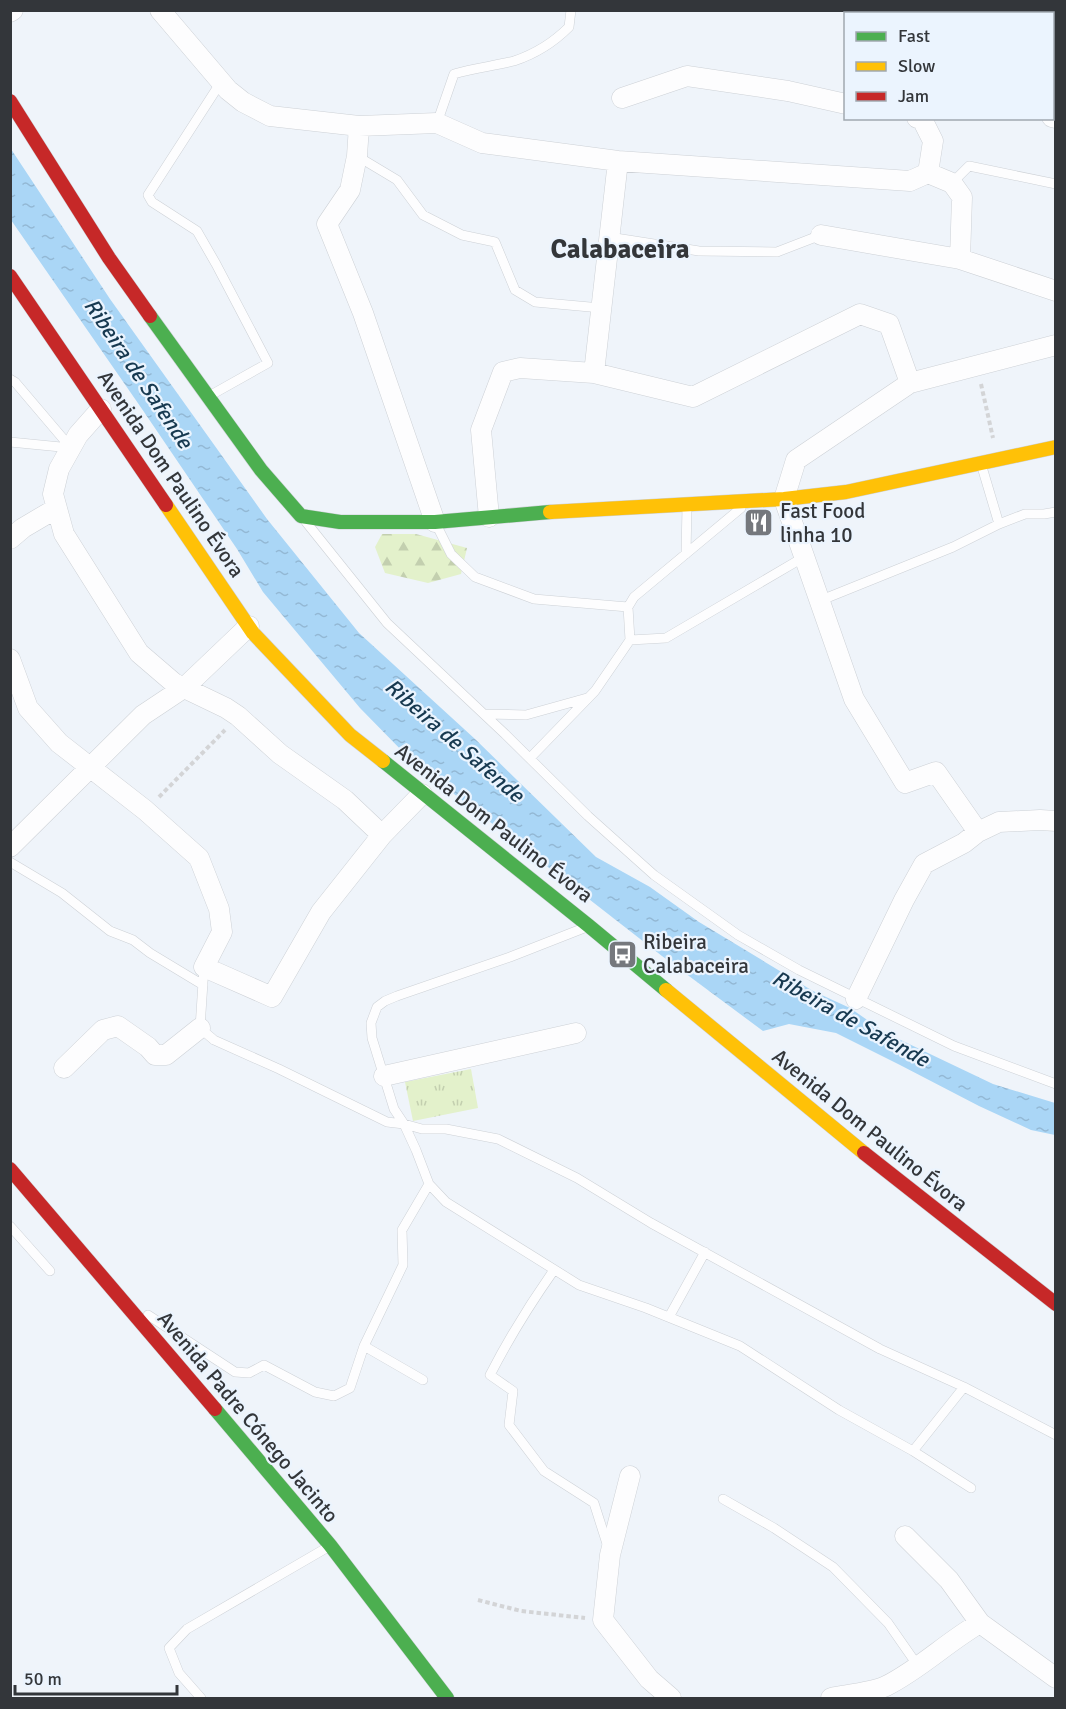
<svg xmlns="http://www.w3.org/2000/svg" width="1066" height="1709" viewBox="0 0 1066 1709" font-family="Signika,sans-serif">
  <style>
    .grass { fill: url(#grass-tufts) }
    .forest { fill: url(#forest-firs) }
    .water { fill: url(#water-ripples) }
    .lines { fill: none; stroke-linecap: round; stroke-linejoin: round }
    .lane-casing { stroke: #cdd1d6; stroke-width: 10 }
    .street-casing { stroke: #cdd1d6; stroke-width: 21 }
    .fast-casing { stroke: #cdd1d6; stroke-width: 15 }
    .slow-casing { stroke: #cdd1d6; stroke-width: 15 }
    .jam-casing { stroke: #cdd1d6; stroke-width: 15 }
    .path { stroke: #d3d4d6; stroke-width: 4; stroke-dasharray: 4.5 3; stroke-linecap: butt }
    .lane { stroke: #fdfdfe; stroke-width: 9 }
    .street { stroke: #fdfdfe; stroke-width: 20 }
    .fast { stroke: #4caf50; stroke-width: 14 }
    .slow { stroke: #ffc107; stroke-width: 14 }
    .jam { stroke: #c62828; stroke-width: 14 }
    .labels { text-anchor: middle; stroke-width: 4.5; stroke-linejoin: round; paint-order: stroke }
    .street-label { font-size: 21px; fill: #33363a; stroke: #ebf4fe }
    .poi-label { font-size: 21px; fill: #33363a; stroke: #ebf4fe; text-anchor: start }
    .water-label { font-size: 22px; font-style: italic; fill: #173950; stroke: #ebf4fe }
    .district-label { font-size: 27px; font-weight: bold; fill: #33363a; stroke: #ebf4fe }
  </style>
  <defs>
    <pattern id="grass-tufts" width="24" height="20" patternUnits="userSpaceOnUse" patternTransform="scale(1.5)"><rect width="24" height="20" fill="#e3f1cb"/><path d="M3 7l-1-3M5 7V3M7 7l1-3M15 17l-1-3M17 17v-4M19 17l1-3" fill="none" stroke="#c3cfaf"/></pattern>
    <pattern id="forest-firs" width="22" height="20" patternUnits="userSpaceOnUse" patternTransform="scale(1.5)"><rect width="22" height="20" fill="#e3f1cb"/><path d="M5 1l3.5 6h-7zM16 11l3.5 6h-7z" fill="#c3cfaf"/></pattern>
    <pattern id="water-ripples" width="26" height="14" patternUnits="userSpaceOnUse" patternTransform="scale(1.5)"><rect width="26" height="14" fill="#aad6f6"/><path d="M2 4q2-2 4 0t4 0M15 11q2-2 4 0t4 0" fill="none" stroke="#93b8d4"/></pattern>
  </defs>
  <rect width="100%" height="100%" fill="#eff4fa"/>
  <path class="grass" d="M471,1069L478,1108L413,1121L405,1082Z"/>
  <path class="forest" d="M382,534H416L467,548L461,574L428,583L385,573L375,547Z"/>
  <path class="water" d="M11,149L110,299L267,519L359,633L475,739L596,857L650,887L699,922L813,991L850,1008L886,1033L993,1084L1055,1103V1135L1031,1130L979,1106L900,1065L836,1033L789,1024L763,1031L662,956L445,787L408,757L360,708L263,592L237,549L142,409L11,220Z"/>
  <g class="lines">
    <defs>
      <path id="lane" d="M437,123L454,74C474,68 494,66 514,61C535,54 554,42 569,27L571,10
        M357,156L397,180L423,215L462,235L495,242L515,290L535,302L601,308
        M952,183L969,166L1056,184
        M609,237L699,251L777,252L821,235
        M10,379L15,382L71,448
        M211,395L268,363L216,264L197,231L152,202L148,195L221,82
        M10,442L71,448
        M306,522L387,623L505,734L588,816L654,875L738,935L799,970L954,1046L1056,1084
        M999,524L1025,514H1044L1056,512
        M437,526L451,554L475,577L534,599L628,607
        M686,554L687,506
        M819,601L953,547L999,524L982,467
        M630,640L628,607L634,597L741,508
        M484,714L526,715L587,698
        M530,758L595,691L630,640L666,638L804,557
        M10,862L62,893L110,931L133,940L150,953L203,985
        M584,928L510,957L397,996L385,1001L377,1007L371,1023L372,1038L394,1109L404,1124L416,1150L429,1184L446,1202L579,1285L646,1308L740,1346L839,1410L913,1451L964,1387
        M204,967L200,1028L214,1040L279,1069L387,1122L404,1124L422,1129H446L498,1139L577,1178L651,1223L880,1349L964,1387L1056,1435
        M10,1226L50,1271
        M554,1270C530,1304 509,1338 490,1375L513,1391L509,1425L544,1471L594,1503L608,1547
        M148,1315L235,1372L249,1373L264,1365L315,1392L334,1396L350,1388L364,1346
        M669,1317L705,1252
        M423,1380L364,1346L403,1265L402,1230L429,1184
        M913,1451L971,1488
        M723,1499L774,1528L833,1567L888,1623L918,1666
        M201,1698L179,1673L169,1648L187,1629L328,1547"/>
      <path id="street" d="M160,10L228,90L243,102L270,116L359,126L437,123L482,143L618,161L910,181L928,173L952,183L962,197L960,259L1056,291
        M1036,10L1040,14
        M10,12L13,10
        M1052,24L1056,26
        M622,98L687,76L788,91L846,104
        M1052,117L1056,118
        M917,118L922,119L933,141L928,173
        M359,126L357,156L350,190L327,224L363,313L435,522
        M821,235L960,259
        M594,373L618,161
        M910,383L796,460L784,499L854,699L905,783L936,772L978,832
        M101,409L78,435L59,469L53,494L64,534L139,653L174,683L226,708L238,716L280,754L345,800L382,835
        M489,517L481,430L503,372L520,368L594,373L693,397L860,314L889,324L910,383L1056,345
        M10,539L23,528L57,508
        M10,659L28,708L59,743L145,810L199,858L219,909L222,932L204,967L272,997L321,912L382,835L422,794
        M10,847L143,715L185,687L249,626
        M856,999L904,900L924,864L964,843L978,832L999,822L1040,820L1056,821
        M64,1068L103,1030L118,1026L148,1047L155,1055H166L200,1028
        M384,1076L576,1033
        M630,1476L610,1555L603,1620L649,1679L671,1698
        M905,1536L949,1580L980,1623
        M831,1698C846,1695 874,1692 886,1686C920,1669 947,1642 980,1623L1056,1678"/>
      <path id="fast" d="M150,316L261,470L301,516L340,522H435L550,512
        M383,761L589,926L666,990
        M215,1409L330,1545L447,1698"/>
      <path id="slow" d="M166,505L253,633L350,735L383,761
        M550,512L784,499L846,492L1056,447
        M666,990L864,1153"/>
      <path id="jam" d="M10,101L109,258L150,316
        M10,276L166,505
        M864,1153L1056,1304
        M10,1169L215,1409"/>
    </defs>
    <use href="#lane" class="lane-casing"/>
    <use href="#street" class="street-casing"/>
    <use href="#fast" class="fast-casing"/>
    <use href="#slow" class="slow-casing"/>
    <use href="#jam" class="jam-casing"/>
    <path class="path" d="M981,384L993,438
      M159,797L225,730
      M478,1600L521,1611L585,1618"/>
    <use href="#lane" class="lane"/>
    <use href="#street" class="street"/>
    <use href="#fast" class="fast"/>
    <use href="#slow" class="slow"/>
    <use href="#jam" class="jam"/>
  </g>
  <defs>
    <symbol id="restaurant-square" viewBox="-11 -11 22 22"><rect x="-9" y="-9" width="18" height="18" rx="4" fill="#75787d" stroke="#ebf4fe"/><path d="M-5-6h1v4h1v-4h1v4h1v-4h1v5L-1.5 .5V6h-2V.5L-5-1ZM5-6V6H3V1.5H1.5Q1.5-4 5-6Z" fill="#fff"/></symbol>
    <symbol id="bus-square" viewBox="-11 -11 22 22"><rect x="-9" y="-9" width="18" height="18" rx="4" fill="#75787d" stroke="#ebf4fe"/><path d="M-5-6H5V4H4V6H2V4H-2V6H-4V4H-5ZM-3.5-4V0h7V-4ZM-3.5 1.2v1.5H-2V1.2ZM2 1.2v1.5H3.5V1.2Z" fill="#fff"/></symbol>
  </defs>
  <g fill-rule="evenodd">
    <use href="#restaurant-square" x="742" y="506" width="33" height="33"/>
    <use href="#bus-square" x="606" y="938" width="33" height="33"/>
  </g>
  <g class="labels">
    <g class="street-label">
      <text transform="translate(171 474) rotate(56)" y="7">Avenida Dom Paulino Évora</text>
      <text transform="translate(494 823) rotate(38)" y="7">Avenida Dom Paulino Évora</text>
      <text transform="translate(870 1130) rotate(39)" y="7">Avenida Dom Paulino Évora</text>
      <text transform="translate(248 1417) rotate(50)" y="7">Avenida Padre Cónego Jacinto</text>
    </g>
    <g class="poi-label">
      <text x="780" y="518">Fast Food<tspan x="780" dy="24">linha 10</tspan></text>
      <text x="643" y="949">Ribeira<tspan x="643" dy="24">Calabaceira</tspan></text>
    </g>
    <g class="water-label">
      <text transform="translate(139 373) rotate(56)" y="8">Ribeira de Safende</text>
      <text transform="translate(455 740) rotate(41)" y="8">Ribeira de Safende</text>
      <text transform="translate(851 1018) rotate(29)" y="8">Ribeira de Safende</text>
    </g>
    <g class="district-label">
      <text x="620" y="258">Calabaceira</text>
    </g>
  </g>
  <rect width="1066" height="1709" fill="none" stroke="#33363a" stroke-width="24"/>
  <rect x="844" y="12" width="210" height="108" fill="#ebf4fe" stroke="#a1a8b0" stroke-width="1.5"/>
  <rect x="856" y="32" width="30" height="9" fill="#4caf50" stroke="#a1a8b0" stroke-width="1.5"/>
  <text x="898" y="42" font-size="18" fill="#33363a">Fast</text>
  <rect x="856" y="62" width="30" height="9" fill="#ffc107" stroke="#a1a8b0" stroke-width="1.5"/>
  <text x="898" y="72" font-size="18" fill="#33363a">Slow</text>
  <rect x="856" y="92" width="30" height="9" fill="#c62828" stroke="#a1a8b0" stroke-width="1.5"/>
  <text x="898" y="102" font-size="18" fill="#33363a">Jam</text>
  <path d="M15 1685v9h162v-9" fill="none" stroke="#33363a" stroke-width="3"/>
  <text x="24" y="1685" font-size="18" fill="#33363a" stroke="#ebf4fe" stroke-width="4.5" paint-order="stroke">50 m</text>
</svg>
